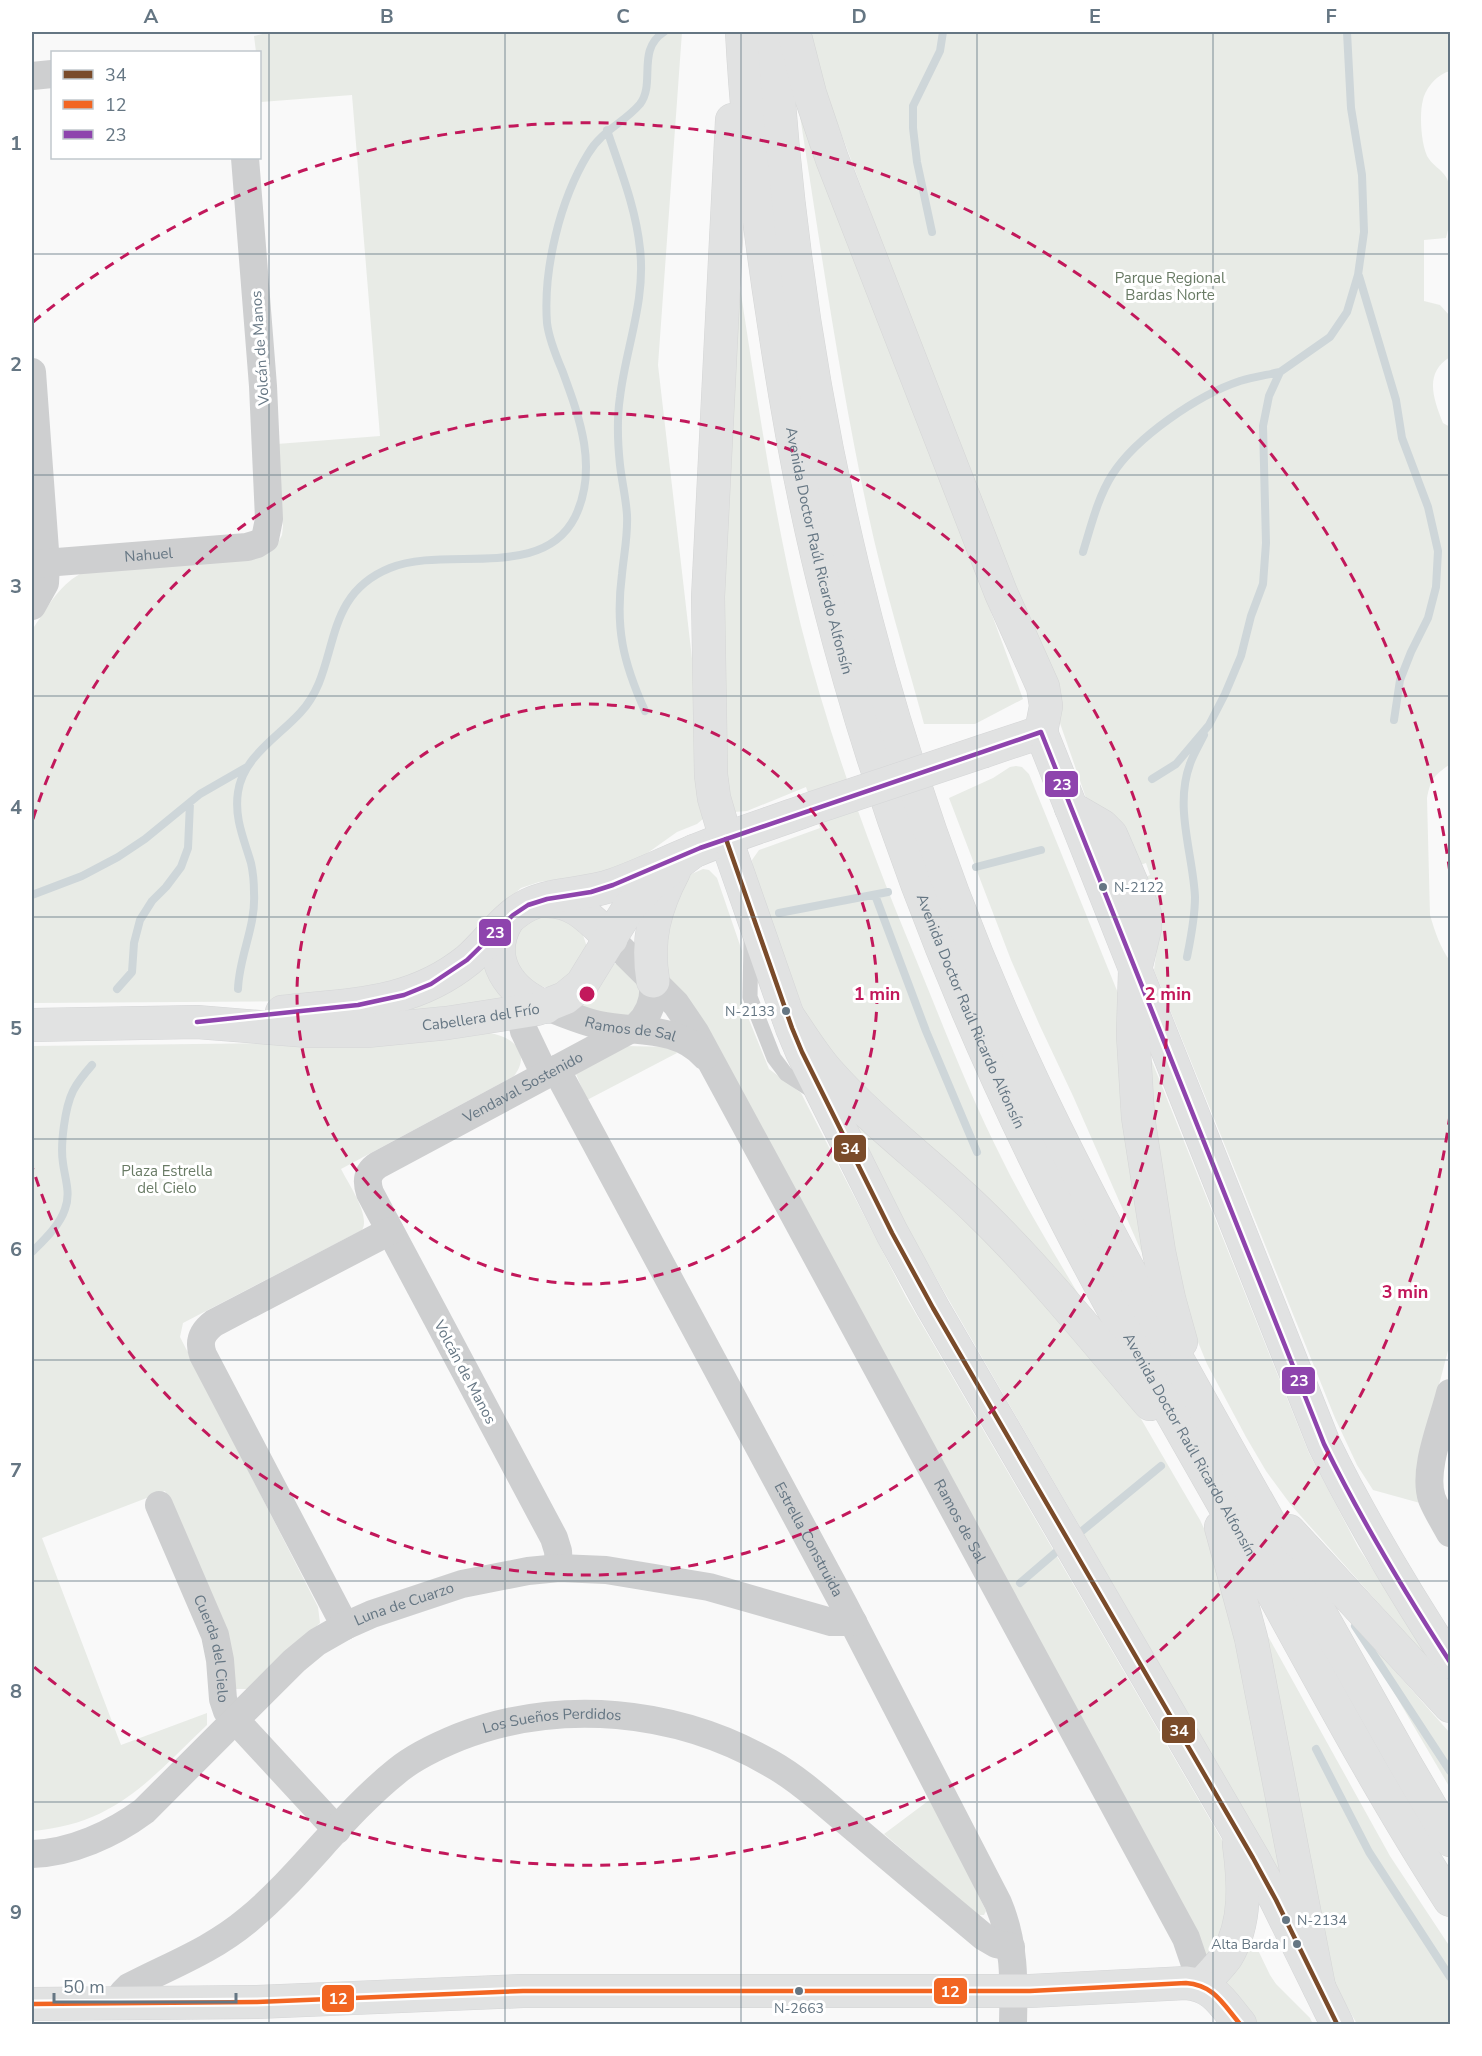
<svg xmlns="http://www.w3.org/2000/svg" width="1482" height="2056" viewBox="0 0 1482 2056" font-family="'Nunito Sans',sans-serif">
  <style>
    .green { fill: #e8ebe6 }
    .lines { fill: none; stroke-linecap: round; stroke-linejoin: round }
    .stream { stroke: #ced6d9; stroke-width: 8 }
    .secondary-casing { stroke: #d5d6d7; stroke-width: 34 }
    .highway-casing { stroke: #d5d6d6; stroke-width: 34 }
    .lane { stroke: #cecfd0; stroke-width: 15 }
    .street { stroke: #cecfd0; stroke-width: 28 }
    .secondary { stroke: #e1e2e2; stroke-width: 33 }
    .highway { stroke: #e1e2e2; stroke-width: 33 }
    .secondary-bridge-casing { stroke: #d5d6d7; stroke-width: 34; stroke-linecap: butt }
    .secondary-bridge { stroke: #e1e2e2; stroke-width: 33 }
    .bus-1-casing { stroke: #fff; stroke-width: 9 }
    .bus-2-casing { stroke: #fff; stroke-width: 9 }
    .bus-3-casing { stroke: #fff; stroke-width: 9 }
    .bus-1 { stroke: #7a4b2a; stroke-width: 4.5 }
    .bus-2 { stroke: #f26522; stroke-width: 4.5 }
    .bus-3 { stroke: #8e44ad; stroke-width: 4.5 }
    .grid { fill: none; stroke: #657683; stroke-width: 1.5; stroke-opacity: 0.55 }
    .ring { fill: none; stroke: #c2185b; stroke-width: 3; stroke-dasharray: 10 8 }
    .bus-dot { fill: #657683; stroke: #fff; stroke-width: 2 }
    .labels { text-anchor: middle; stroke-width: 6; stroke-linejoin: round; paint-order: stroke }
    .bus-label { font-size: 14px; fill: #657683; stroke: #fff; text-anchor: start }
    .park-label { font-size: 15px; fill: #687a64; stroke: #fff }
    .street-label { font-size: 15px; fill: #657683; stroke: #fff }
    .centre { fill: #c2185b; stroke: #fff; stroke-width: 3 }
    .ring-label { font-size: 18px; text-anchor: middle; font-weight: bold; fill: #c2185b; stroke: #fff; stroke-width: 6; stroke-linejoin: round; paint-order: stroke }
    .line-badge { stroke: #fff; stroke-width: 2 }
    .badge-label { font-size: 16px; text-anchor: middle; font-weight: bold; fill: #fff }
    .neatline { fill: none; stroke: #657683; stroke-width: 2 }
    .grid-label { font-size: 20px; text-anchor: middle; font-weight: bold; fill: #657683 }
  </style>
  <rect width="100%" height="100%" fill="#f9f9f9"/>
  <path class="green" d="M271,32H682L658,365L701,736L704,818L697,824L677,832L632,864L615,873L539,882L521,888L507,900L479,935L423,974L310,1001L32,1003V630C46,610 58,586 80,574L278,543L282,535L283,526L277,444L380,436L352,95L261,102L260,52H256L254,36Z
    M810,32H1450V71C1438,74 1426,87 1423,100C1419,113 1421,148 1429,159C1437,170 1447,171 1450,188C1454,204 1450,223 1446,238L1424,240V301L1440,305L1450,316V357C1424,373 1433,398 1443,423L1450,427V764C1434,776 1431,778 1427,798L1430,915C1435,932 1440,947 1450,961V1343L1419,1461L1420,1503L1373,1490L1357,1465L1335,1418L1154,970L1160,927L1141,879L1150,875L1146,863L1137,866L1121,827L1086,798L1029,634L832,109L822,81Z
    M794,77L1023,699L975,724H924C905,654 883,584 868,513C837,369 817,223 794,77Z
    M735,277L739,281C757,396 773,512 801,626C830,740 870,849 915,957C943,1025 969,1094 1002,1159C1027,1210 1057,1258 1086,1307L877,1109L808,1022L753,871L752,860L759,850L820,828L806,787L747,811L734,812L718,766Z
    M1016,766L1022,767L1029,774L1120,998L1145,1260L1073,1096L1040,1026L1011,960L949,798L993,778L1010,767Z
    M703,869L709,870L717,878L742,951L741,1000L769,1069L801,1093L906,1297L1225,1845L1229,1890L1270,1975L1276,1984L1310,2018L1313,2024H1253L1220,1981L665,969L659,944L689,875Z
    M540,914L565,917L583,935L587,947L580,972C549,989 549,995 518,973C513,936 507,936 540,914Z
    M483,962L506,997L467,1009L344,1016Z
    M614,964H617L639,987L641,995L630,1018L577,1011L603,981Z
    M489,1033C512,1036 532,1053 514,1076L341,1169C348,1183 371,1216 362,1230L183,1323L180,1337L318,1607L320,1623L247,1689H236L220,1620L165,1491L42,1538L121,1745L207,1713V1725C150,1779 116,1824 32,1831V1046L355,1042Z
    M624,1046L674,1047L677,1053L587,1100L576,1074Z
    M1147,1049L1309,1453L1358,1547L1439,1671L1291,1505L1266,1471L1246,1437L1207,1364L1189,1320L1180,1288L1152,1123Z
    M857,1122L966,1211L1137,1412L1200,1520L1219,1560L1284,1880L913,1238L856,1125Z
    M1259,1620L1390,1856L1450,1947V2024H1357L1327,1971Z
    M1355,1626L1450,1733V1788Z
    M932,1798L986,1911L984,1915H977L884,1834Z"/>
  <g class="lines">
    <path class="stream" d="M607,130C620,169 636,208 640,249C646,300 626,347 620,397C617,417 618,446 620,465C622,482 626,499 627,515C628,535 624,554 622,574C615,628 623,662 645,711
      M932,232L917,162L913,128V106L940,51L943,32
      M1359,276L1396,400L1402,438L1428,507L1438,551L1436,587L1428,618L1411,652L1400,680L1394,720
      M1083,552C1091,526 1098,497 1112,475C1136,437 1198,395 1240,381C1253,377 1267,375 1280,372
      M1152,779L1176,764L1209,725L1225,694L1241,656L1251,616L1263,584L1266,543L1263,426L1269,396L1280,372L1330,337L1347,312L1358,275L1364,232L1362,175L1351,108L1347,32
      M976,867L1041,850
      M32,895L82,876L118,857L145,839L200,794L247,767
      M875,895L926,1031L977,1152
      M779,913L888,892
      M1187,957C1191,937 1195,918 1195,897C1193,854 1174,807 1190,764C1193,755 1199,745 1204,735
      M117,989L132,972L134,943L140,920L152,901L166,887L181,867L188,848L190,803
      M238,989C239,956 256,927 254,893C254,883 253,872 251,863C244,839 234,818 238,792C243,757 278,737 300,713C342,669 318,597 390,568C446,545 542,582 575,517C599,468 579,416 562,370C556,356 549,339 547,323C543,269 560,200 588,154C602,130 624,123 640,104C656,83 636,50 664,32
      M32,1252C44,1240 60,1225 65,1209C71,1193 65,1179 63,1163C60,1145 65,1107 73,1091C78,1081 85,1073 92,1065
      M1082,1531L1161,1466
      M1020,1583L1055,1553
      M1355,1626L1450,1771
      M1316,1749L1369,1852L1450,1977"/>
    <defs>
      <g id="secondary">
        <path d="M984,751L1041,732L1324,1444C1361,1520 1404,1591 1450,1662"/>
        <path d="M1071,808L1102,826L1111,835L1145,914V928L1135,970"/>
        <path d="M726,839L792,1028L802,1052L892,1233L933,1308L1253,1858L1276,1900L1337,2024"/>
        <path d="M545,901C575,900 591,920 611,939"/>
        <path d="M507,921C485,959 509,992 546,1007"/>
        <path d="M653,981C646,940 655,907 674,871"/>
        <path d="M282,1012C351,1004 411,1006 468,960C488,943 505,916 528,905C555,892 586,895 613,885C642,875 669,861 697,850C735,834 775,822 813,808"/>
        <path id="s9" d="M32,1025L197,1022L309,1031H366L447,1023L537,1009L565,998L582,984L630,906L653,882L694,851"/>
        <path d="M1202,1985C1210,1975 1220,1966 1227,1956C1247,1922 1244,1881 1239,1844"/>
        <path d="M32,2004L257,2002L523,1991H1030L1186,1983C1214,1985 1223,2004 1240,2024"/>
      </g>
      <g id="highway">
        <path id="s10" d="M742,32C747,130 759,227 774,324C788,418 805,511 829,603C882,812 963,1017 1061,1210C1114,1315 1175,1418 1233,1521C1304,1648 1371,1778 1450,1900"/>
        <path d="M774,32C795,392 878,755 1033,1082C1099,1221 1174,1354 1249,1487C1302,1580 1354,1673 1406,1765L1450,1840"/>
        <path d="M794,32L810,94L832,159L1001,593L1043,687L1046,706L1041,732"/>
        <path d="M726,839L714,798L711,775L708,597L732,120"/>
        <path d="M1135,970L1133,1034L1138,1117L1159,1252L1169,1299L1181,1342"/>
        <path d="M788,1016C801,1035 813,1055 828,1072C873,1123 929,1163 978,1211C1040,1271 1094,1339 1150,1404"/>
        <path d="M1221,1527L1251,1638L1319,1987"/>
        <path d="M1289,1531L1450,1706"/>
      </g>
    </defs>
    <use href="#secondary" class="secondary-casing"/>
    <use href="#highway" class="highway-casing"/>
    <path class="lane" d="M751,939L750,997L774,1058L786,1074L814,1092"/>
    <g class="street">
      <path d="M32,76L52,74"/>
      <path d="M32,372L46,564L45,583L32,606"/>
      <path id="s1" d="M32,564L247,547L257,544L265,539L269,519L263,386L245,158"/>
      <path id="s2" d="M611,939L676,1004L695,1032L1186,1938L1202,1985"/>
      <path d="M515,989L524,1031L545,1075"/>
      <path id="s3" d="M546,1007C564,1013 581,1021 599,1025C636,1033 677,1025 705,1056"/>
      <path id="s4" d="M556,1069L844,1605L998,1903C1015,1943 1014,1982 1013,2024"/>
      <path d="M1450,1393C1443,1422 1422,1470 1432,1499C1437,1511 1444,1522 1450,1533"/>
      <path id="s5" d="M159,1505L215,1635L220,1660L223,1699L227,1711L337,1830"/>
      <path id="s6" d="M559,1568L558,1551L554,1538L370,1193C366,1181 367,1172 378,1165L637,1026C650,1014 655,999 653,981"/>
      <path d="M345,1626L203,1355C198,1341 202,1332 214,1323L390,1231"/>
      <path id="s7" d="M32,1854C71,1853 113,1834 144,1811L294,1661L317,1642L345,1626L372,1614L462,1584L528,1571L559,1568L606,1570L709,1587L831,1622H853"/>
      <path id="s8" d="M120,2004L123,1993L129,1987C171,1965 211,1951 249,1919C302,1875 342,1815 397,1771C415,1756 437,1746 459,1737C560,1698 676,1709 770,1763C802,1781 830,1808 859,1832C900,1867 942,1902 984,1937L996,1944L1011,1947"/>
    </g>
    <use href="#secondary" class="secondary"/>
    <use href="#highway" class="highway"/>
    <defs>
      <path id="secondary-bridge" d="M813,808L984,751"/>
    </defs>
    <use href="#secondary-bridge" class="secondary-bridge-casing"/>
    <use href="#secondary-bridge" class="secondary-bridge"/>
    <defs>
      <path id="bus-1" d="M726,839L792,1028L802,1052L892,1233L933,1308L1253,1858L1276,1900L1337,2024"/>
      <path id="bus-2" d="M32,2004L257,2002L523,1991H1030L1186,1983C1214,1985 1223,2004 1240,2024"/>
      <path id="bus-3" d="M197,1022L358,1005L404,995L431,984L467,960L513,915L528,905L547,899L591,892L613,885L700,848L1041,732L1324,1444C1361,1520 1404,1591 1450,1662"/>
    </defs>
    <use href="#bus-1" class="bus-1-casing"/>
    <use href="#bus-2" class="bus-2-casing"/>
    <use href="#bus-3" class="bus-3-casing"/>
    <use href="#bus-1" class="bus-1"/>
    <use href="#bus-2" class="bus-2"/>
    <use href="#bus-3" class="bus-3"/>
  </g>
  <path class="grid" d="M269,32V2024M505,32V2024M741,32V2024M977,32V2024M1213,32V2024M32,254H1450M32,475H1450M32,696H1450M32,917H1450M32,1139H1450M32,1360H1450M32,1581H1450M32,1802H1450"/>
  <g class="ring">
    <circle cx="587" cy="994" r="290"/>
    <path d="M33 819A581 581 0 1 1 33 1169"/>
    <path d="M1450 1115A871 871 0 0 1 33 1666M33 322A871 871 0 0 1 1450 873"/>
  </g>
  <g class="bus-dot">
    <circle cx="1103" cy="887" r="5"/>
    <circle cx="786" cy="1011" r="5"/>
    <circle cx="1286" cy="1920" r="5"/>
    <circle cx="1297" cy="1944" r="5"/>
    <circle cx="799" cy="1991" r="5"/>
  </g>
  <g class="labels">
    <g class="bus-label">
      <text x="1114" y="892">N-2122</text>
      <text x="775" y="1016" text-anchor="end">N-2133</text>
      <text x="1297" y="1925">N-2134</text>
      <text x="1286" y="1949" text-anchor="end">Alta Barda I</text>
      <text x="799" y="2013" text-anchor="middle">N-2663</text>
    </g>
    <g class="park-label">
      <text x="1170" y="283">Parque Regional<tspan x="1170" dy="17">Bardas Norte</tspan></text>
      <text x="167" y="1176">Plaza Estrella<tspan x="167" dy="17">del Cielo</tspan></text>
    </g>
    <g class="street-label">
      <text transform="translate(260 348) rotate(-94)" y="5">Volcán de Manos</text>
      <text dy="5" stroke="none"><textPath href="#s10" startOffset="525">Avenida Doctor Raúl Ricardo Alfonsín</textPath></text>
      <text dy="5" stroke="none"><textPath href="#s1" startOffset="117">Nahuel</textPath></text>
      <text dy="5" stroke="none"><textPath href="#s10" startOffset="1011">Avenida Doctor Raúl Ricardo Alfonsín</textPath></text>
      <text dy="5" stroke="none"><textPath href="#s9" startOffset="450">Cabellera del Frío</textPath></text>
      <text dy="5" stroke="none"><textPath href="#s3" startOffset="88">Ramos de Sal</textPath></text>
      <text dy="5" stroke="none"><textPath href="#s6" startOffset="618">Vendaval Sostenido</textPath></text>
      <text transform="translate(465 1372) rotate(62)" y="5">Volcán de Manos</text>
      <text dy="5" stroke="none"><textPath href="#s10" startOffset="1497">Avenida Doctor Raúl Ricardo Alfonsín</textPath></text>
      <text dy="5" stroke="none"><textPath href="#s2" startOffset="682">Ramos de Sal</textPath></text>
      <text dy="5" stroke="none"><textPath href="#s4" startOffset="534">Estrella Construida</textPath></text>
      <text dy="5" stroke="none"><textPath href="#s7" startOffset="459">Luna de Cuarzo</textPath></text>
      <text dy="5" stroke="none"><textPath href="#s5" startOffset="154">Cuerda del Cielo</textPath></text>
      <text dy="5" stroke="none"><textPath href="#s8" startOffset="534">Los Sueños Perdidos</textPath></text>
    </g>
  </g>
  <circle cx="587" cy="994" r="9" class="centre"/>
  <g class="ring-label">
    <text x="877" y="1000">1 min</text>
    <text x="1168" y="1000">2 min</text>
    <text x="1405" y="1298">3 min</text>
  </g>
  <g class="line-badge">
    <rect x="1044" y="770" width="35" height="28" rx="6" fill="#8e44ad"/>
    <rect x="478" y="918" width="34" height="29" rx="6" fill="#8e44ad"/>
    <rect x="833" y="1134" width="34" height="29" rx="6" fill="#7a4b2a"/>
    <rect x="1281" y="1366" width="35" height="29" rx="6" fill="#8e44ad"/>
    <rect x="1161" y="1716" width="35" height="28" rx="6" fill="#7a4b2a"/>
    <rect x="933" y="1977" width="35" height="28" rx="6" fill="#f26522"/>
    <rect x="321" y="1984" width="34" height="29" rx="6" fill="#f26522"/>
  </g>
  <g class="badge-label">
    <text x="1062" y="790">23</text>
    <text x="495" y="938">23</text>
    <text x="850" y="1154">34</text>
    <text x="1299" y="1386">23</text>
    <text x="1179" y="1736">34</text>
    <text x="950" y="1997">12</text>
    <text x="338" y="2004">12</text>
  </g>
  <rect width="1482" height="2056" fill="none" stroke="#ffffff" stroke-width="66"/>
  <rect x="51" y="51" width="210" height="108" fill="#ffffff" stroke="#c1c8cd" stroke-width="1.5"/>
  <rect x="63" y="70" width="30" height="9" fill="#7a4b2a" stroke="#c1c8cd" stroke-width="1.5"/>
  <text x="105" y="81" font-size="18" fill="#657683">34</text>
  <rect x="63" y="100" width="30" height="9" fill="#f26522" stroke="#c1c8cd" stroke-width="1.5"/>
  <text x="105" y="111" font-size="18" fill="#657683">12</text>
  <rect x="63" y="130" width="30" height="9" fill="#8e44ad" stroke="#c1c8cd" stroke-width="1.5"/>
  <text x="105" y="141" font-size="18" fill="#657683">23</text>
  <path d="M54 1993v9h182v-9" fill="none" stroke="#657683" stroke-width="3"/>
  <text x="63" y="1993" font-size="18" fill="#657683" stroke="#ffffff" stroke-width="4.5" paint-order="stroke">50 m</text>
  <rect x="33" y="33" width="1416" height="1990" class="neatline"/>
  <g class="grid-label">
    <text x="151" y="23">A</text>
    <text x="387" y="23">B</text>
    <text x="623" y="23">C</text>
    <text x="859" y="23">D</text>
    <text x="1095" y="23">E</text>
    <text x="1331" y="23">F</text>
    <text x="16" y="150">1</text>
    <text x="16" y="371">2</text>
    <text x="16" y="593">3</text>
    <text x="16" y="814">4</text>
    <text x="16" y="1035">5</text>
    <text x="16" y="1256">6</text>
    <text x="16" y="1477">7</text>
    <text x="16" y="1698">8</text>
    <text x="16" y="1919">9</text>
  </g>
</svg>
